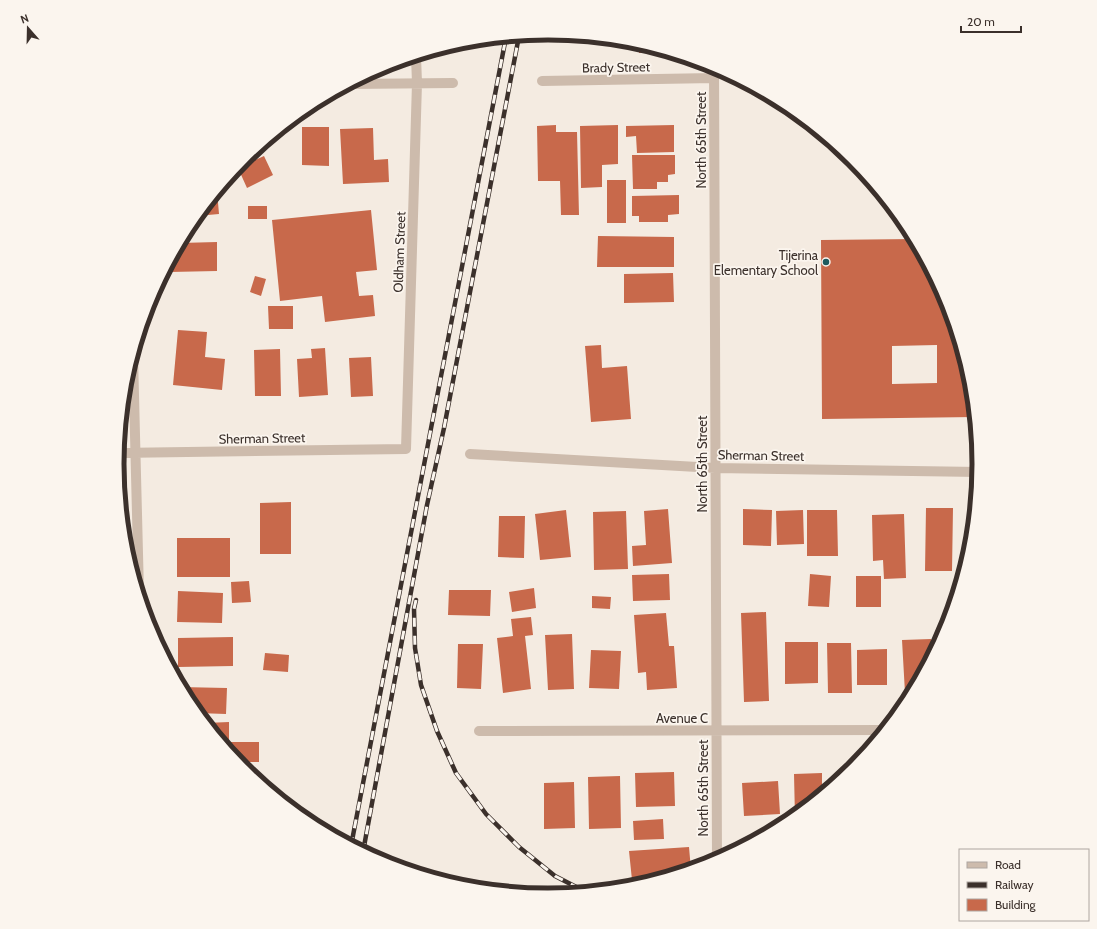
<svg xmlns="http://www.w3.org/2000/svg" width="1097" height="929" viewBox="0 0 1097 929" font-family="Cabin,sans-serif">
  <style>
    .building { fill: #c8694b; fill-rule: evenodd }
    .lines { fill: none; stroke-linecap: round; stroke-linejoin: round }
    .minor { stroke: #cdbbac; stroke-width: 10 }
    .rail-casing { stroke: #3b302b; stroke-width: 4.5 }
    .rail { stroke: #fbf5ee; stroke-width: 3; stroke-dasharray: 9; stroke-linecap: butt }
    .poi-dot { fill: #1f5a5e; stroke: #fbf5ee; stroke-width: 1.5 }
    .labels { text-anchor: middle; stroke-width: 3.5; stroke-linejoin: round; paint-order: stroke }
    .street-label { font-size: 13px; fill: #3b302b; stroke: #fbf5ee }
    .poi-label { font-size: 13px; fill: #3b302b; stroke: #fbf5ee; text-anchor: end }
    .rim { fill: none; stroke: #3b302b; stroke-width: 5 }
  </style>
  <rect width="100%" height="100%" fill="#f4ebe1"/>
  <path class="building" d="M556,34L586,37V38L556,39Z
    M639,43L668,52L639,53Z
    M556,125V132H577L579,215H561L560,181H538L537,126Z
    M618,125V164L602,165V187L581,188L580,126Z
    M674,125V152L637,153L636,136L626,137V126Z
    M302,127H329V166L302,165Z
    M373,128L374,160L388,159L389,182L343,184L340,129Z
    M269,139V147H258Z
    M632,155H675V174L668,175V182H657V189H633Z
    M264,156L273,175L247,188L238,168Z
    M607,180H626V223H607Z
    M217,191L219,214L197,216Z
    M679,195V214L668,215V222H639V216H632V196Z
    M248,206H267V219H248Z
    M371,210L377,270L356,272L359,296L373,295L375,316L325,322L322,296L280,301L272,220Z
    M598,236L674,237V267H597Z
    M915,239L947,300L972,381L975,417L822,419L821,240ZM937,345V383L892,384V346Z
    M217,242V271L170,272V262L180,243Z
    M673,273L674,302L624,303V274Z
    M255,276L266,279L261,296L250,292Z
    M268,306H293V329H269Z
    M178,330L207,332L205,357L225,359L222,390L173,385Z
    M601,345L602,368L627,366L631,419L591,422L585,346Z
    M325,348L328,395L299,397L297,359L312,358L311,349Z
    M280,349L281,396H255L254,350Z
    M371,357L373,396L351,397L349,358Z
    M291,502V554H260V503Z
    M926,508H953L952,571H925Z
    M668,509L672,563L633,566L632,546L646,545L644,511Z
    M743,509L772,510L771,546L743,545Z
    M566,510L571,557L540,560L535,514Z
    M803,510L804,544L777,545L776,511Z
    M807,510H837L838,556H807Z
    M626,511L628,569L594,570L593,512Z
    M975,512L972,540L971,513Z
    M904,514L906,578L884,579L883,560L873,561L872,515Z
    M499,516H525L524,558L498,557Z
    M177,538H230V577H177Z
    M669,574L670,600L633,601L632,575Z
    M810,574L831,576L829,607L808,606Z
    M856,576H881V607H856Z
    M249,581L251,602L232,603L231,582Z
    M534,588L536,608L512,612L509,592Z
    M449,590H491L490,616L448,615Z
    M178,591L223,593L222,623L177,622Z
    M592,596L611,597L610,609L592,608Z
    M766,612L769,701L744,702L741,613Z
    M666,613L669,646H674L677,688L647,690L646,672L638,673L634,615Z
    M531,617L533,635L525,636L531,689L503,693L497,638L513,636L511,619Z
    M572,634L574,689L548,690L545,635Z
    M233,637V666L178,667V638Z
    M931,639V650H937L914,692L905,693L902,640Z
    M785,642H818V683L785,684Z
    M827,643H851L852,693H828Z
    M458,644H483L481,689L457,688Z
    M887,649V685H857V650Z
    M591,650L621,651L619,689L589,688Z
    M265,653L289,655L288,672L263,670Z
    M180,687L227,688L226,714L197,713L190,704Z
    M229,722V742H259V762H237L205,723Z
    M839,769H854L839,781Z
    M674,772L675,806L636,807L635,773Z
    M822,773V795L795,818L794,774Z
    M620,776L621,828L589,829L588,777Z
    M778,781L780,814L744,816L742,783Z
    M574,782L575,828L544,829V783Z
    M663,819L664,839L634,840L633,821Z
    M761,833H770L761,838Z
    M689,847L691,870L666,878L632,880L629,851Z"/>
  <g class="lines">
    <path class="minor" d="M714,66L717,861
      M542,81L714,78
      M349,84L453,83
      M133,356L139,593
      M118,453L406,449L417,83L416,56
      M470,454L715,468L979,472
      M479,731L886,730"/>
    <defs>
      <path id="rail" d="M416,600L414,609L415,648L421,685L437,731L456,773L486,814L519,847L555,876L586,892
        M351,846L506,37
        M363,852L427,505L444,428L519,36"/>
    </defs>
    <use href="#rail" class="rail-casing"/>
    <use href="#rail" class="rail"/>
  </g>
  <circle class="poi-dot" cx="826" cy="262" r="4"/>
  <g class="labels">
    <g class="street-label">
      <text transform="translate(616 67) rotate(-1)" y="5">Brady Street</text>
      <text transform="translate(701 140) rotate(-90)" y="5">North 65th Street</text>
      <text transform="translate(399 252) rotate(-88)" y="5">Oldham Street</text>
      <text transform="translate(262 438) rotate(-1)" y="5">Sherman Street</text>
      <text transform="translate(761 455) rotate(1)" y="5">Sherman Street</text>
      <text transform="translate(702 464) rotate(-90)" y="5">North 65th Street</text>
      <text x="682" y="723">Avenue C</text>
      <text transform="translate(703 788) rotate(-90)" y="5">North 65th Street</text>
    </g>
    <g class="poi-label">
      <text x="818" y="260">Tijerina<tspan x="818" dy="15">Elementary School</tspan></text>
    </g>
  </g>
  <path d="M0 0H1097V929H0ZM124 464a424 424 0 1 1 848 0a424 424 0 1 1-848 0Z" fill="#fbf5ee" fill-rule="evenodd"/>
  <path class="rim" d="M124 464a424 424 0 1 1 848 0a424 424 0 1 1-848 0Z"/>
  <rect x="959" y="849" width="130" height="72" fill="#fbf5ee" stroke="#aea6a0"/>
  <rect x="967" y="862" width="20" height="6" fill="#cdbbac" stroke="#aea6a0"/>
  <text x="995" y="869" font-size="12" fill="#3b302b">Road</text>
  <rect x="967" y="882" width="20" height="6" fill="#3b302b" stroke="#aea6a0"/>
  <text x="995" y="889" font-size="12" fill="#3b302b">Railway</text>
  <rect x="967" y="899" width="20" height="12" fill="#c8694b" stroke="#aea6a0"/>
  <text x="995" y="909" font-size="12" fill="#3b302b">Building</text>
  <g transform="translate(28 28) rotate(340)" stroke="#fbf5ee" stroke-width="3" paint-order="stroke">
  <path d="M0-3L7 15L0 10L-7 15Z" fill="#3b302b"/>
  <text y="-6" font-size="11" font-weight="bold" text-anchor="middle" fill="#3b302b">N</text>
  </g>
  <path d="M961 26v6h60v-6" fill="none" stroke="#3b302b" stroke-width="2"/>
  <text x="967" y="26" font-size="12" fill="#3b302b" stroke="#fbf5ee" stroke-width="3" paint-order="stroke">20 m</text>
</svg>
